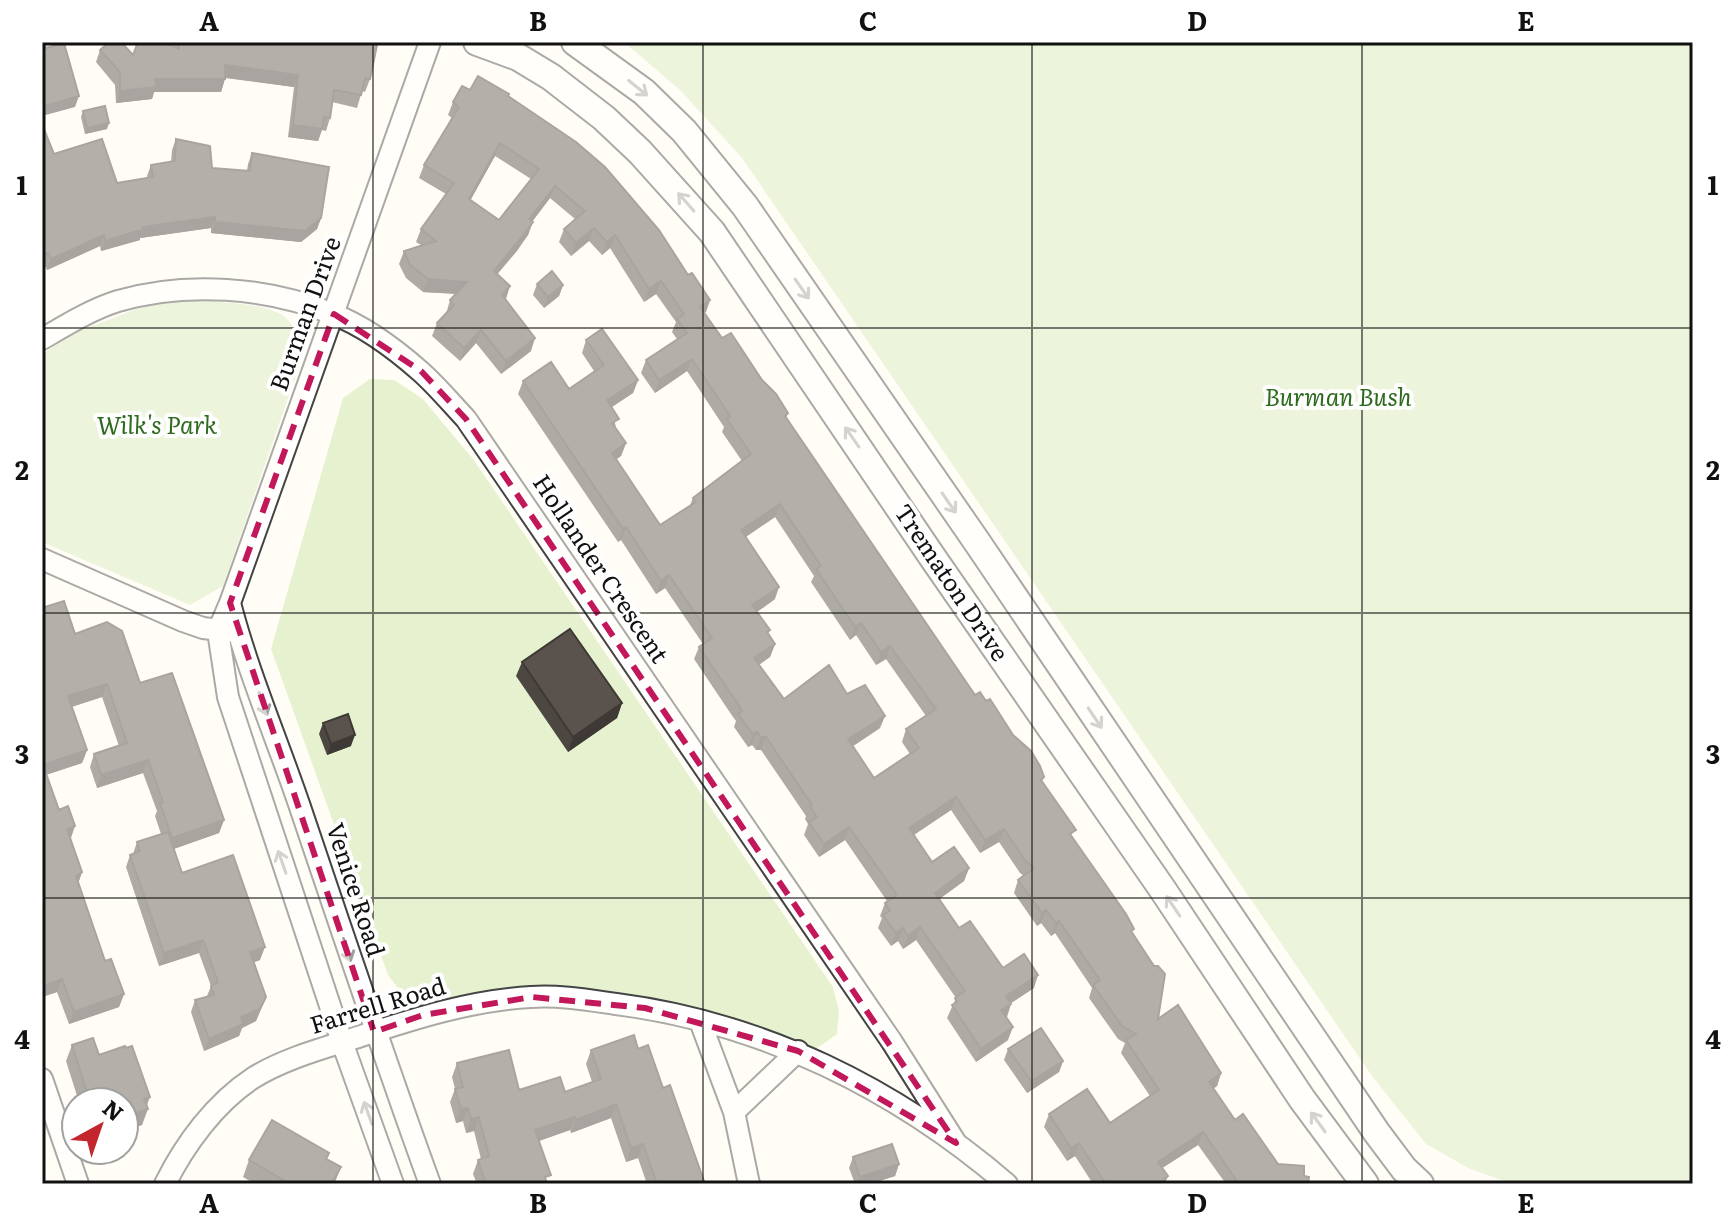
<svg xmlns="http://www.w3.org/2000/svg" width="1735" height="1226" viewBox="0 0 1735 1226" font-family="Literata,serif">
  <style>
    .green { fill: #d5ebbd }
    .pitch { fill: #e6f2cf }
    .lines { fill: none; stroke-linecap: round; stroke-linejoin: round }
    .minor-casing { stroke: #444; stroke-width: 24 }
    .tertiary-casing { stroke: #444; stroke-width: 30 }
    .minor { stroke: #fff; stroke-width: 20 }
    .tertiary { stroke: #fff; stroke-width: 26 }
    .wall { fill: #4d4742; fill-rule: evenodd }
    .shaded-wall { fill: #3f3936 }
    .building { fill: #5a524d; stroke: #3f3936; stroke-width: 2; fill-rule: evenodd }
    .oneway { stroke: #a0a0a0 }
    .marked { fill: none; stroke: #c2185b; stroke-width: 6; stroke-dasharray: 16 10; stroke-linejoin: round }
    .grid { fill: none; stroke: #111; stroke-width: 2; stroke-opacity: 0.55 }
    .labels { text-anchor: middle; stroke-width: 8; stroke-linejoin: round; paint-order: stroke }
    .street-label { font-size: 24px; fill: #111; stroke: #fff }
    .park-label { font-size: 24px; font-style: italic; fill: #2f6b1f; stroke: #fff }
    .neatline { fill: none; stroke: #111; stroke-width: 3 }
    .grid-label { font-size: 26px; text-anchor: middle; font-weight: bold; fill: #111 }
  </style>
  <rect width="100%" height="100%" fill="#fffdf5"/>
  <path class="green" d="M624,42H1693V1184H1513L1470,1169L1426,1144L1372,1076L742,158L680,90Z
    M163,299C190,301 268,300 286,318C295,327 300,340 304,352L223,586L190,605L42,542V355L66,336Z"/>
  <path class="pitch" d="M370,379L394,380L423,399L473,459L833,987L839,1011L837,1034L817,1048L783,1049L572,998L414,1009L388,975L271,649L343,398Z"/>
  <g class="lines">
    <defs>
      <path id="minor" d="M42,339C66,325 92,309 118,301C186,281 268,287 333,314C364,326 395,349 420,371C436,385 451,403 466,419L892,1042L956,1143
        M42,559L183,621L203,628L229,631
        M230,603C248,672 276,737 299,804C342,931 384,1058 430,1184
        M700,1021L734,1112
        M42,1079L78,1184
        M165,1184C185,1144 215,1103 253,1078C285,1058 325,1048 361,1036C416,1018 473,1000 531,997C559,995 588,1000 616,1004C763,1023 895,1088 1007,1184
        M393,1184L342,1042L228,697L218,631L230,603L430,42
        M749,1184L734,1112L798,1051"/>
      <path id="tertiary" d="M477,42L518,57L551,77L604,118L640,152L712,232L933,558L1163,890L1302,1099L1365,1184
        M575,42L644,92L684,131L745,206L977,542L1377,1133L1404,1169L1420,1184"/>
    </defs>
    <use href="#minor" class="minor-casing"/>
    <use href="#tertiary" class="tertiary-casing"/>
    <use href="#minor" class="minor"/>
    <use href="#tertiary" class="tertiary"/>
  </g>
  <path class="wall" d="M174,42H363L370,79L365,92L362,91L357,108L332,102L330,118L326,131L322,130L318,141L288,137L294,87L225,78L221,92H154L152,99L116,103L115,85L96,62L100,50L133,55L174,47Z
    M470,90L508,97L688,275L710,300L705,313L722,338L762,380L788,413L786,418L975,695L986,701L1013,735L1044,777L1042,781L1073,839L1132,934L1158,1019L1221,1073L1217,1086L1213,1089L1235,1120L1278,1164L1304,1176L1308,1184H1226L1198,1145L1162,1168L1168,1176L1165,1184H1093L1075,1156L1067,1161L1044,1127L1049,1114L1110,1123L1150,1096L1121,1053L1125,1043L1118,1039L1089,998L1092,988L1055,933L1051,936L1041,923L1037,926L1014,893L1018,880L1024,876L1020,873L999,842L980,853L951,810L914,835L932,862L969,868L964,881L939,899L959,928L1003,968L1034,988L1011,1003L1006,1017L1008,1040L976,1062L947,1018L956,998L916,940L903,949L898,941L891,946L878,928L882,918L880,916L885,903L887,901L845,840L819,857L804,835L808,824L805,819L806,816L761,750H756L752,745L748,747L734,727L736,721L733,717L694,659L699,647L703,644L665,588L656,594L621,540L618,542L518,394L523,381L569,389L594,371L582,353L586,340L638,380L633,393L612,407L616,428L626,443L621,456L616,459L660,525L690,505L693,498L742,461L722,432L724,427L687,371L655,393L641,373L646,360L677,339L672,332L676,322L656,294L644,302L610,248L602,255L589,241L571,256L559,242L564,229L575,219L550,198L532,222L528,235L497,274L505,299L531,351L501,374L476,343L460,361L432,336L437,323L446,314L450,300L456,294L423,292L406,278L399,264L404,251L421,245L416,242L421,229L446,194L419,178L424,165L452,118L448,115L453,102ZM495,156L531,179L499,220L470,200ZM775,517L814,576L811,582L850,640L856,635L876,665L886,659L926,716L906,729L902,742L910,754L874,778L853,746L880,728L847,694L784,699L759,665L770,657L775,644L768,634L770,630L757,612L775,599L746,537Z
    M83,111L107,129L85,134L81,117Z
    M176,139L212,168L247,171L248,164L252,153L321,218L317,229L301,242L211,233V228L140,238V240L101,251L100,246L47,270L44,264L54,154L117,183L148,178L147,176L151,165L171,162L172,150Z
    M537,284L563,285L559,296L544,308L533,295Z
    M42,608L140,683L224,820L219,833L174,849L182,873L260,960L254,962L266,997L256,1021L242,1028L239,1036L204,1051L191,1012L195,1000L207,996L211,986L199,953L159,966L126,867L130,855L133,854L137,842L161,834L155,816L157,811L143,773L97,788L90,767L94,754L119,746L102,697L72,707L87,750L82,763L46,775L82,872L78,883L105,961L124,994L119,1007L69,1024L57,992L42,997Z
    M522,662L622,703L617,718L568,752L516,676Z
    M323,723L351,746L327,755L319,734Z
    M72,1045L99,1055L147,1106L142,1125L124,1131V1102H79L66,1061Z
    M638,1049L663,1088L705,1184H647L638,1158L626,1162L611,1118L571,1133L570,1130L539,1141L547,1184H477L473,1174L478,1160L481,1159L474,1131L466,1133L463,1121L456,1123L450,1102L455,1089L452,1077L457,1063L519,1090L565,1092L592,1082L586,1064L591,1050Z
    M1008,1049L1063,1061L1059,1072L1027,1093L1004,1060Z
    M853,1157L899,1164L895,1176L870,1184H855L849,1168Z
    M327,1159L341,1167L334,1184H255L243,1177L249,1160Z"/>
  <path class="shaded-wall" d="M225,65L298,75L294,87L221,77Z
    M155,79H225L221,92H154L152,99L116,103L120,91Z
    M79,96L75,107L42,116V107Z
    M109,123L107,129L85,134L87,128Z
    M293,125L322,129L318,141L288,137Z
    M500,143L495,156L464,212L469,199Z
    M555,186L550,198L524,232L529,219Z
    M215,217L211,228L140,238V240L101,251L105,241L143,227Z
    M321,218L317,229L301,242L211,233L215,222Z
    M533,222L528,235L517,251L489,284L494,271Z
    M594,228L589,241L571,256L576,243Z
    M104,235L100,246L47,270L51,259Z
    M615,235L610,248L602,255L607,242Z
    M48,253L44,264H42V255Z
    M428,279L467,282L462,294L423,292Z
    M661,281L656,294L644,302L649,289Z
    M563,285L559,296L544,308L548,297Z
    M510,286L506,299L497,308L502,295Z
    M710,300L706,312L695,320L700,307Z
    M481,330L476,343L460,361L464,348Z
    M535,338L531,351L501,374L506,361Z
    M692,359L687,371L655,393L659,380Z
    M638,380L633,393L602,413L607,400Z
    M626,443L621,456L607,466L612,453Z
    M780,504L775,517L736,543L741,530Z
    M626,527L621,540L618,542L623,529Z
    M669,575L665,588L656,594L661,581Z
    M779,587L775,599L748,618L752,605Z
    M861,623L856,635L850,640L855,627Z
    M775,644L770,657L749,671L754,658Z
    M890,646L886,659L876,665L881,652Z
    M107,684L102,697L63,709L68,696Z
    M622,703L617,718L568,752L573,737Z
    M885,716L880,728L844,752L848,739Z
    M757,732L752,745L748,747L753,734Z
    M355,735L351,746L327,755L331,744Z
    M761,737H766L761,750H756Z
    M87,750L82,763L42,776L43,765Z
    M148,760L143,773L97,788L101,775Z
    M956,797L951,810L904,841L909,828Z
    M224,820L219,833L167,851L172,838Z
    M75,826L71,838L67,829Z
    M849,827L845,840L819,857L824,844Z
    M1004,829L999,842L980,853L985,840Z
    M969,868L964,881L930,906L935,893Z
    M82,872L78,884L76,876Z
    M1046,910L1041,923L1037,926L1042,913Z
    M1059,921L1055,933L1051,936L1056,923Z
    M920,927L916,940L903,949L908,936Z
    M903,928L898,941L891,946L896,933Z
    M203,940L199,953L159,966L164,953Z
    M265,947L260,960L246,965L250,952Z
    M1038,975L1034,988L1002,1009L1006,996Z
    M62,979L57,992L42,997L44,986Z
    M124,994L119,1007L69,1024L74,1012Z
    M266,997L256,1021L242,1028L239,1036L204,1051L209,1039L241,1017Z
    M1011,1004L1007,1017L997,1023L1001,1010Z
    M1013,1027L1008,1040L976,1062L981,1049Z
    M1063,1061L1059,1072L1027,1093L1031,1081Z
    M1221,1073L1217,1086L1204,1095L1209,1082Z
    M150,1097L145,1110L148,1109L142,1125L124,1131V1117L144,1099Z
    M616,1104L611,1118L571,1133L576,1120Z
    M468,1108L463,1121L456,1123L461,1109Z
    M479,1117L474,1131L466,1133L471,1119Z
    M575,1117L570,1130L530,1144L535,1130Z
    M1203,1132L1198,1145L1153,1174L1158,1162Z
    M1079,1143L1075,1156L1067,1161L1071,1148Z
    M643,1144L638,1158L626,1162L631,1148Z
    M899,1164L895,1176L870,1184H858L860,1177Z
    M341,1167L334,1184H331Z"/>
  <path class="building" d="M109,42H121L133,55L138,42H164L179,49V42H363L377,45L370,79L365,78L361,95L334,90L330,118L324,117L322,129L293,125L298,75L225,65V79H155L156,87L120,91V72L100,50Z
    M64,43L79,96L42,107V45L44,44L46,48Z
    M478,76L509,94L508,96L576,142L605,167L659,230L688,275L692,273L710,300L700,307L722,338L731,333L762,380L776,394L788,413L785,416L975,695L980,692L986,701L990,699L1013,735L1031,751L1040,766L1044,777L1041,780L1076,830L1070,834L1126,914L1134,929L1131,931L1154,966H1158L1165,974L1158,1019L1178,1005L1221,1073L1209,1082L1235,1120L1243,1114L1278,1164L1304,1166V1176L1309,1177L1308,1184H1239L1203,1132L1158,1162L1168,1176L1160,1182L1161,1184H1106L1079,1143L1071,1148L1049,1114L1087,1089L1110,1123L1159,1090L1126,1040L1136,1034L1122,1026L1093,985L1100,980L1059,921L1056,923L1046,910L1042,913L1018,880L1034,868L1025,860L1004,829L985,840L956,797L909,828L932,862L954,847L969,868L935,893L959,928L970,921L1003,968L1024,954L1038,975L1006,996L1011,1004L1001,1010L1013,1027L981,1049L952,1005L957,1002L955,998L965,991L920,927L908,936L903,928L896,933L883,915L890,911L885,903L897,895L849,827L824,844L809,822L817,817L810,807L812,805L766,737H761L757,732L753,734L738,714L742,711L738,704L699,647L712,638L669,575L661,581L626,527L623,529L523,381L551,362L569,389L604,365L586,340L602,329L638,380L607,400L619,419L612,423L626,443L612,453L660,525L696,502L693,498L751,454L727,419L730,416L692,359L659,380L646,360L687,333L677,319L684,314L661,281L649,289L615,235L607,242L594,228L576,243L564,229L585,211L555,186L529,219L533,222L521,238L494,271L510,286L502,295L535,338L506,361L481,330L464,348L437,323L454,305L450,300L467,282L428,279L410,265L404,251L436,241L421,229L454,183L424,165L459,107L453,102L462,86L470,90ZM500,143L539,169L499,220L469,199ZM780,504L821,566L816,569L855,627L861,623L881,652L890,646L936,709L906,729L919,748L874,778L848,739L885,716L865,685L847,694L829,665L784,699L754,658L775,644L767,632L770,630L752,605L779,587L741,530Z
    M105,106L109,123L87,128L83,111Z
    M42,124L54,154L102,139L117,183L153,177L151,165L175,161L176,139L210,146L212,168L250,171L252,153L329,167L321,218L305,231L215,222V217L143,227L144,229L105,241L104,235L51,259L48,253L42,255Z
    M552,271L563,285L548,297L537,284Z
    M64,601L75,634L107,622L122,631L140,683L172,673L224,820L172,838L160,803L163,802L148,760L101,775L94,754L127,743L107,684L68,696L87,750L43,765L59,810L68,806L75,826L67,829L82,872L76,876L105,961L111,959L124,994L74,1012L62,979L44,986L42,981V608Z
    M570,629L622,703L573,737L522,662Z
    M348,714L355,735L331,744L323,723Z
    M168,832L182,873L233,855L265,947L250,952L266,997L260,1009L241,1017L243,1024L209,1039L195,1000L214,995L211,986L218,982L203,940L164,953L130,855L140,851L137,842Z
    M1041,1028L1063,1061L1031,1081L1008,1049Z
    M634,1035L638,1049L648,1045L663,1088L670,1085L705,1184H657L643,1144L631,1148L616,1104L576,1120L575,1117L535,1130L551,1175L545,1177L547,1184H486L478,1160L489,1156L479,1117L471,1119L468,1108L461,1109L455,1089L463,1087L457,1063L509,1050L519,1090L560,1077L565,1092L601,1079L591,1050Z
    M93,1038L99,1055L125,1046L126,1048L132,1046L150,1097L144,1099L148,1109L124,1117V1102H90L72,1045Z
    M272,1120L329,1153L326,1159L341,1167L331,1184H290L249,1160Z
    M892,1144L899,1164L860,1177L853,1157Z"/>
  <defs><path id="oneway-shaft" d="M-6 0H5M1.5-3L5.5 0L1.5 3" fill="none" stroke-width="1.6" stroke-linecap="round" stroke-linejoin="round" transform="scale(2)"/></defs>
  <g class="oneway">
    <use href="#oneway-shaft" transform="translate(638 88) rotate(39)"/>
    <use href="#oneway-shaft" transform="translate(686 202) rotate(-131)"/>
    <use href="#oneway-shaft" transform="translate(802 289) rotate(55)"/>
    <use href="#oneway-shaft" transform="translate(852 437) rotate(-125)"/>
    <use href="#oneway-shaft" transform="translate(949 503) rotate(55)"/>
    <use href="#oneway-shaft" transform="translate(263 704) rotate(70)"/>
    <use href="#oneway-shaft" transform="translate(1095 718) rotate(56)"/>
    <use href="#oneway-shaft" transform="translate(282 862) rotate(-109)"/>
    <use href="#oneway-shaft" transform="translate(1173 906) rotate(-124)"/>
    <use href="#oneway-shaft" transform="translate(347 950) rotate(72)"/>
    <use href="#oneway-shaft" transform="translate(368 1113) rotate(-110)"/>
    <use href="#oneway-shaft" transform="translate(1318 1122) rotate(-126)"/>
  </g>
  <path d="M0 0H1735V1226H0ZM334,314L421,371L466,419L956,1143L798,1051L645,1008L532,997L423,1015L374,1032L230,603Z" fill="#fffdf5" fill-opacity=".55" fill-rule="evenodd"/>
  <path class="marked" d="M334,314L421,371L466,419L956,1143L798,1051L645,1008L532,997L423,1015L374,1032L230,603Z"/>
  <path class="grid" d="M373,42V1184M703,42V1184M1032,42V1184M1362,42V1184M42,328H1693M42,613H1693M42,898H1693"/>
  <g class="labels">
    <g class="street-label">
      <text transform="translate(306 314) rotate(-70)" y="8">Burman Drive</text>
      <text transform="translate(600 569) rotate(56)" y="8">Hollander Crescent</text>
      <text transform="translate(951 583) rotate(56)" y="8">Trematon Drive</text>
      <text transform="translate(355 890) rotate(72)" y="8">Venice Road</text>
      <text transform="translate(378 1006) rotate(-17)" y="8">Farrell Road</text>
    </g>
    <g class="park-label">
      <text x="1338" y="406">Burman Bush</text>
      <text x="157" y="434">Wilk's Park</text>
    </g>
  </g>
  <rect width="1735" height="1226" fill="none" stroke="#ffffff" stroke-width="88"/>
  <g transform="translate(100 1126) rotate(40)"><circle r="38" fill="#ffffff" stroke="#a0a0a0" stroke-width="2"/>
  <path d="M0-6L14 30L0 20L-14 30Z" fill="#c4262e"/>
  <text y="-12" font-size="22" font-weight="bold" text-anchor="middle" fill="#111111">N</text>
  </g>
  <rect x="44" y="44" width="1647" height="1138" class="neatline"/>
  <g class="grid-label">
    <text x="209" y="31">A</text>
    <text x="538" y="31">B</text>
    <text x="868" y="31">C</text>
    <text x="1197" y="31">D</text>
    <text x="1526" y="31">E</text>
    <text x="22" y="195">1</text>
    <text x="1713" y="195">1</text>
    <text x="22" y="480">2</text>
    <text x="1713" y="480">2</text>
    <text x="22" y="764">3</text>
    <text x="1713" y="764">3</text>
    <text x="22" y="1049">4</text>
    <text x="1713" y="1049">4</text>
    <text x="209" y="1213">A</text>
    <text x="538" y="1213">B</text>
    <text x="868" y="1213">C</text>
    <text x="1197" y="1213">D</text>
    <text x="1526" y="1213">E</text>
  </g>
</svg>
